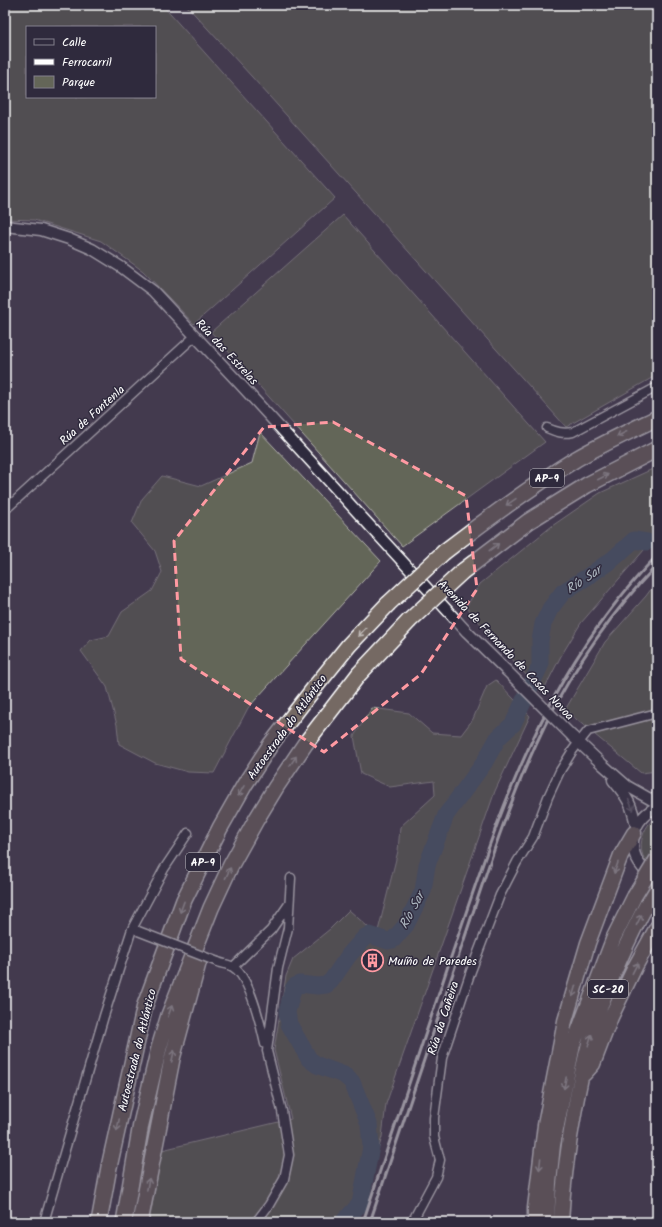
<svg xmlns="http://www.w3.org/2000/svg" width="662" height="1227" viewBox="0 0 662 1227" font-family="Kalam,sans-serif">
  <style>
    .green { fill: #646658; stroke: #b2b2ac; fill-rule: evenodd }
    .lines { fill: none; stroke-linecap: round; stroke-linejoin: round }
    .river { stroke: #496073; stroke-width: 17 }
    .minor-casing { stroke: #fff; stroke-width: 11 }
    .tertiary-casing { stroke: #fff; stroke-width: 13 }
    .trunk-casing { stroke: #fff; stroke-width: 17 }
    .motorway-casing { stroke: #fff; stroke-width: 18 }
    .minor { stroke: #2f2a3d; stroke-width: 8 }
    .tertiary { stroke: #2f2a3d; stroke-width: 10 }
    .trunk { stroke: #756964; stroke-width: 14 }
    .motorway { stroke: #756964; stroke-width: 15 }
    .rail { stroke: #fff; stroke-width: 3 }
    .minor-bridge-casing { stroke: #fff; stroke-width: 11; stroke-linecap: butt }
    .tertiary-bridge-casing { stroke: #fff; stroke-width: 13; stroke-linecap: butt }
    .trunk-bridge-casing { stroke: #fff; stroke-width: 17; stroke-linecap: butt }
    .motorway-bridge-casing { stroke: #fff; stroke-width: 18; stroke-linecap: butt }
    .minor-bridge { stroke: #2f2a3d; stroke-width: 8 }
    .tertiary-bridge { stroke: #2f2a3d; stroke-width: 10 }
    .trunk-bridge { stroke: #756964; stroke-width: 14 }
    .motorway-bridge { stroke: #756964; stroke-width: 15 }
    .oneway { stroke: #c1bcb9 }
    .oneway2 { stroke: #6d6a77 }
    .marked { fill: none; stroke: #ff9aa2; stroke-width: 3; stroke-dasharray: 8 5; stroke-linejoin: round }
    .labels { text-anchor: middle; stroke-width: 3; stroke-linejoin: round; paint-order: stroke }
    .shield { fill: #2f2a3d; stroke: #c1bfc5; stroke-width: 1 }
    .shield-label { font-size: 11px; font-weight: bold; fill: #fff }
    .street-label { font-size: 12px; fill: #fff; stroke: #2f2a3d }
    .poi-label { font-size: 12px; fill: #fff; stroke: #2f2a3d; text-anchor: start }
    .water-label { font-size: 13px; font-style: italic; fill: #adb7c0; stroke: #2f2a3d }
  </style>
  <rect width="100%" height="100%" fill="#433a4f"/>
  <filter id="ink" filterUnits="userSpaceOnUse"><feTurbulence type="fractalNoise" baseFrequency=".025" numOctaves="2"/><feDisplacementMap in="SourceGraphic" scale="8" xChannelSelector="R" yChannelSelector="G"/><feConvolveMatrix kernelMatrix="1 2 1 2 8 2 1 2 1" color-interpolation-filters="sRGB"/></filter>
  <g filter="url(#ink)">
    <path class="green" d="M5,5H162L335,198L194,324L143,271L101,241L34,220L5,219ZM27,27H155V97H27Z
      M186,5H657V375L566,427L252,77Z
      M343,215L545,442L402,546L211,332Z
      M260,432L381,561L248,708L214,773L188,772L155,763L119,744L117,725L107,687L81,651L91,640L109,636L122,612L152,591L162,572L155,551L132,523L142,499L162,476L201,486L252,463Z
      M657,467V535L581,623L561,656L542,693L466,607L480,584L552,526L600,493Z
      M657,581V771L641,773L565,710L605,642L646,596Z
      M496,680L530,716L495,791L386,1104L382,1137L357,1222H149L162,1150L291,1119L274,1050L286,976L293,959L330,929L349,910L377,935L398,851L400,827L435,795L434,781L390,787L361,774L354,736L372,708L409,713L432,733L461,735L473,719L487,686Z
      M657,816V871C634,859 638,830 657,816Z"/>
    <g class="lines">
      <path class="river" d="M343,1222L360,1204L371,1147L369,1124L352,1082L344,1075L317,1065L309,1059L289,1024L287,1012L293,989L295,986L299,984L318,986L326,985L331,981L349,955L365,937L370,935L388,941L393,940L406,925L423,891L427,865L446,815L484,763L498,738L513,724L540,666V641L543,624L550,609L563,592L587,577L613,559L634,540L647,542"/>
      <defs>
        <path id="minor" d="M547,428C556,432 563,434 573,432L657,387
          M5,510L194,337
          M218,962C222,964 229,964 233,967C250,977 261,1026 265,1044
          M233,967L271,930L289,904
          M44,1222L104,1016L132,929L164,869L188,833
          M256,1222L269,1205L284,1179L289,1155L282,1111L267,1051L278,968L288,928L291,878
          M412,1222L436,1177L440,1160L434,1137V1118L442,1058L471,971L500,895L517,862L533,837L548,797L560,771L573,750L588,731L657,713"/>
        <path id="tertiary" d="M5,226L41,230L69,239L92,249L121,267L153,291L240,384L467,632L506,670
          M572,736L603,765L627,786L657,803
          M613,780C627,797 632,804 636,826
          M657,807C625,822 625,863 657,879"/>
        <path id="trunk" d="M584,1074L593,1064L611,1017L635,967L657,927
          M535,1222V1208L545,1125L565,1021L588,943L621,855L634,833
          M547,1222L549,1183L553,1145L573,1045L614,937L634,897
          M561,1222C563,1183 568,1146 575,1108C581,1075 588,1042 599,1010C615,968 634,926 657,886"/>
        <path id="motorway" d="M444,552C487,519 530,487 576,459C602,444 630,431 657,418
          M463,571L529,521L587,485L657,449
          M99,1222L109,1167L145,1005L184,900L220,828L245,784L271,744L315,687L349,645L388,604
          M124,1222L141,1124L159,1048L169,1015L211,908L231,865L256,820L276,787L305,744L359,674L409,621
          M140,1222L172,1059L199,960"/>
      </defs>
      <use href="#minor" class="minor-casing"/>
      <use href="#tertiary" class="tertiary-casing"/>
      <use href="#trunk" class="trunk-casing"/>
      <use href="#motorway" class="motorway-casing"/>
      <use href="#minor" class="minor"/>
      <use href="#tertiary" class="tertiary"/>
      <use href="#trunk" class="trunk"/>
      <use href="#motorway" class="motorway"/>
      <path class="rail" d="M363,1222C391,1137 420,1052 448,966C490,842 529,714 611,609C625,591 640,572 657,556
        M370,1222C398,1137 427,1052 455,967C482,886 507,803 545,725C574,667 612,612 657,565"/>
      <defs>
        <path id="minor-bridge" d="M138,931L218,962"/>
        <path id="tertiary-bridge" d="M506,670L572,736"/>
        <path id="trunk-bridge" d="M634,897L657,859"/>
        <path id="motorway-bridge" d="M388,604L444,552
          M409,621L463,571"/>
      </defs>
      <use href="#minor-bridge" class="minor-bridge-casing"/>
      <use href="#tertiary-bridge" class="tertiary-bridge-casing"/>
      <use href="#trunk-bridge" class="trunk-bridge-casing"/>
      <use href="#motorway-bridge" class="motorway-bridge-casing"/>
      <use href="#minor-bridge" class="minor-bridge"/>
      <use href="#tertiary-bridge" class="tertiary-bridge"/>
      <use href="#trunk-bridge" class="trunk-bridge"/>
      <use href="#motorway-bridge" class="motorway-bridge"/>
    </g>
    <defs><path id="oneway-shaft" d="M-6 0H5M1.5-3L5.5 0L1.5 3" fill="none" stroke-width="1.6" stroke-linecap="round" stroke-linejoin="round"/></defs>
    <g class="oneway">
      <use href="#oneway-shaft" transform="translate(622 434) rotate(153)"/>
      <use href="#oneway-shaft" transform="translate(603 477) rotate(-27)"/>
      <use href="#oneway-shaft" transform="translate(511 502) rotate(146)"/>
      <use href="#oneway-shaft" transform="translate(494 547) rotate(-37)"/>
      <use href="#oneway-shaft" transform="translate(362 632) rotate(133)"/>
      <use href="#oneway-shaft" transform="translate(293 761) rotate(-56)"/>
      <use href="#oneway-shaft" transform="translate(241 791) rotate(120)"/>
      <use href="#oneway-shaft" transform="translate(616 868) rotate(110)"/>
      <use href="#oneway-shaft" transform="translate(228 873) rotate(-64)"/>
      <use href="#oneway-shaft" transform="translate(182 907) rotate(110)"/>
      <use href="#oneway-shaft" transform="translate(639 920) rotate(-64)"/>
      <use href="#oneway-shaft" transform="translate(635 968) rotate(-63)"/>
      <use href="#oneway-shaft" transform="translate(574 991) rotate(106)"/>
      <use href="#oneway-shaft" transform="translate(170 1011) rotate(-70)"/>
      <use href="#oneway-shaft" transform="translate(590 1040) rotate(-73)"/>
      <use href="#oneway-shaft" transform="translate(173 1056) rotate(-77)"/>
      <use href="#oneway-shaft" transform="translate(565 1083) rotate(101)"/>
      <use href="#oneway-shaft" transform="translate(118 1125) rotate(102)"/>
      <use href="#oneway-shaft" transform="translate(540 1164) rotate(96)"/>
      <use href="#oneway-shaft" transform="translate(148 1184) rotate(-79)"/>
    </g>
    <use class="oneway2" href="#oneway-shaft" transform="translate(631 805) rotate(66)"/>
  </g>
  <path d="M0 0H662V1227H0ZM333,422L466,496L477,589L421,674L324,752L181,659L174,541L264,427Z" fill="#433a4f" fill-opacity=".55" fill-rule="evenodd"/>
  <path class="marked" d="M333,422L466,496L477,589L421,674L324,752L181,659L174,541L264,427Z"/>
  <defs>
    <symbol id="building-ring" viewBox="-11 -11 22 22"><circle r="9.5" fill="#2f2a3d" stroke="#ff9aa2" stroke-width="1.5"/><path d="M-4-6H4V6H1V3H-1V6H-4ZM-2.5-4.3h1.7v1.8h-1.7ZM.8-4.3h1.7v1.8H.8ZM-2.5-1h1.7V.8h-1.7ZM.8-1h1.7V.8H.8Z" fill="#ff9aa2"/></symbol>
  </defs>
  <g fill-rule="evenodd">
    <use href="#building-ring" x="360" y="948" width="25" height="25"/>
  </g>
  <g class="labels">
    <g class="shield">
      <rect x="530" y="469" width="34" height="18" rx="3"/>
      <rect x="186" y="853" width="34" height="18" rx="3"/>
      <rect x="588" y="980" width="40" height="18" rx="3"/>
    </g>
    <g class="shield-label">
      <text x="547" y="482">AP-9</text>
      <text x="203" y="866">AP-9</text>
      <text x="608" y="993">SC-20</text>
    </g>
    <g class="street-label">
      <text transform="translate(227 352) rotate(47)" y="4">Rúa das Estrelas</text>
      <text transform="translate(92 415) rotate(-42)" y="4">Rúa de Fontenla</text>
      <text transform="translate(506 650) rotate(46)" y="4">Avenida de Fernando de Casas Novoa</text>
      <text transform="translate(287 727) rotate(-54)" y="4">Autoestrada do Atlántico</text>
      <text transform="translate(443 1018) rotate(-72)" y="4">Rúa da Cañeira</text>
      <text transform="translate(137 1050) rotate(-76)" y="4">Autoestrada do Atlántico</text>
    </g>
    <g class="poi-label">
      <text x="388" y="965">Muíño de Paredes</text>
    </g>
    <g class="water-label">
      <text transform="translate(583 579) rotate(-34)" y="5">Río Sar</text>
      <text transform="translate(411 910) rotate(-62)" y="5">Río Sar</text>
    </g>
  </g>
  <rect width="662" height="1227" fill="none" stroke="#2f2a3d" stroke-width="20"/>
  <rect x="10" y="10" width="642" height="1207" fill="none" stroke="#fff" stroke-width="1.5" filter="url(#ink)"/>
  <rect x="26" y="26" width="130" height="72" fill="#2f2a3d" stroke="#827f8b"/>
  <rect x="34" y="39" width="20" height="6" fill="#2f2a3d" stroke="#827f8b"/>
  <text x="62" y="46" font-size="12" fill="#ffffff">Calle</text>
  <rect x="34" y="59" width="20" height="6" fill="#ffffff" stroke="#827f8b"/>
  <text x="62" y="66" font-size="12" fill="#ffffff">Ferrocarril</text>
  <rect x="34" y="76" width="20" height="12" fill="#646658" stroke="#827f8b"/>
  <text x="62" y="86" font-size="12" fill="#ffffff">Parque</text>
</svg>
